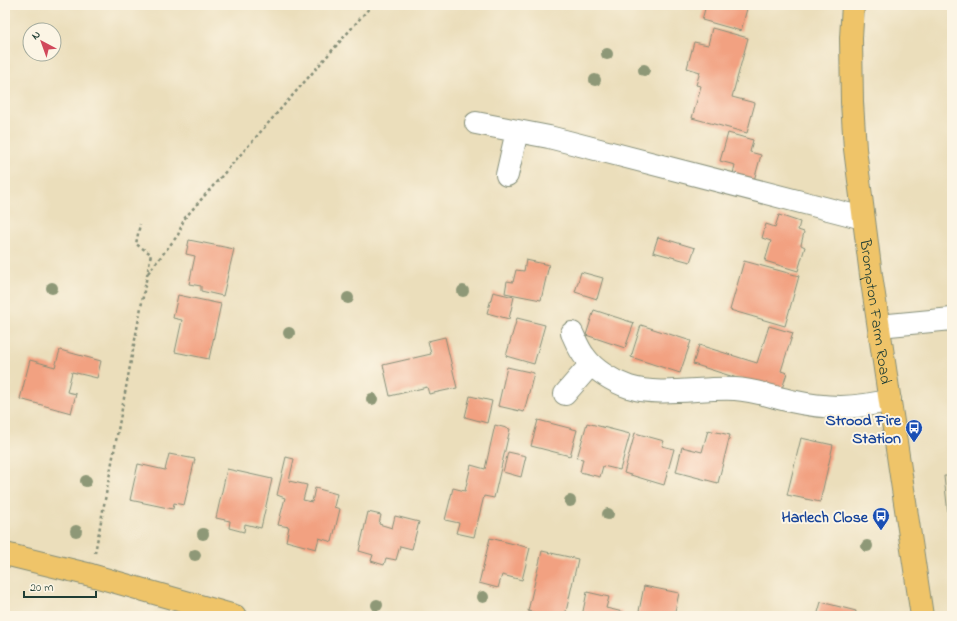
<svg xmlns="http://www.w3.org/2000/svg" width="957" height="621" viewBox="0 0 957 621" font-family="'Indie Flower',sans-serif">
  <style>
    .building { fill: #f2a181 }
    .lines { fill: none; stroke-linecap: round; stroke-linejoin: round }
    .minor-casing { stroke: #858e78; stroke-width: 24 }
    .major-casing { stroke: #858e78; stroke-width: 24 }
    .path { stroke: #858e78; stroke-width: 2.5; stroke-dasharray: 3 3; stroke-linecap: butt }
    .minor { stroke: #fff; stroke-width: 22 }
    .major { stroke: #efc469; stroke-width: 22 }
    .tree { fill: #8e9877 }
    .labels { text-anchor: middle; stroke-width: 4; stroke-linejoin: round; paint-order: stroke }
    .street-label { font-size: 16px; fill: #1f3d34; stroke: #fcf5e5 }
    .transit-label { font-size: 16px; font-weight: bold; fill: #164399; stroke: #fcf5e5; text-anchor: end }
  </style>
  <rect width="100%" height="100%" fill="#fcf5e5"/>
  <filter id="ink" filterUnits="userSpaceOnUse"><feTurbulence type="fractalNoise" baseFrequency=".025" numOctaves="2"/><feDisplacementMap in="SourceGraphic" scale="8" xChannelSelector="R" yChannelSelector="G"/><feConvolveMatrix kernelMatrix="1 2 1 2 8 2 1 2 1" color-interpolation-filters="sRGB"/></filter>
  <filter id="wash" filterUnits="userSpaceOnUse"><feTurbulence type="fractalNoise" baseFrequency=".012" numOctaves="4" result="noise"/><feDisplacementMap in="SourceGraphic" scale="16" xChannelSelector="R" yChannelSelector="G"/><feGaussianBlur stdDeviation="0.9" result="paint"/><feColorMatrix in="noise" values="0 0 0 0 0 0 0 0 0 0 0 0 0 0 0 0 0 1.4 0 .05"/><feComposite in="paint" operator="in"/></filter>
  <g filter="url(#wash)">
    <rect width="100%" height="100%" fill="#ebdebb"/>
    <g id="blocks">
      <path class="building" d="M706,5H748L741,31L702,20Z
        M712,28L748,38L732,97L755,103L747,133L692,118L701,86L696,85L700,72L687,68L694,42L708,45Z
        M728,133L753,140L750,152L761,155L753,184L732,178L735,165L720,161Z
        M779,215L800,222L798,230L804,232L801,245L805,247L798,271L765,261L771,241L762,238L766,224L775,227Z
        M658,237L695,248L690,262L653,252Z
        M189,240L234,249L223,296L201,291V286L189,284L195,256L186,254Z
        M526,260L549,265L541,300L505,293L507,281L513,282L516,270L524,271Z
        M744,261L799,276L785,326L730,310Z
        M581,272L603,278L597,299L575,292Z
        M493,292L514,297L509,319L487,313Z
        M178,295L221,304L209,359L175,352L182,320L173,318Z
        M594,310L634,323L625,348L586,335Z
        M517,318L545,325L534,364L506,356Z
        M641,325L691,341L680,373L631,357Z
        M769,326L793,333L781,371L787,373L781,392L693,364L699,345L757,363Z
        M445,337L457,388L429,394L427,387L390,396L383,365L431,354L428,341Z
        M60,350L101,361L97,378L72,372L67,392L76,394L71,413L20,399L30,360L55,367Z
        M507,367L534,373L524,412L498,406Z
        M470,396L492,401L487,423L465,417Z
        M538,420L577,430L570,456L531,446Z
        M587,423L630,434L620,470L603,466L600,477L580,472L583,459L577,458Z
        M495,425L510,429L494,498L484,496L474,537L456,533L459,523L445,520L453,488L465,491L471,465L485,469Z
        M708,430L730,435L718,483L676,472L682,447L702,452Z
        M635,433L664,441L662,446L674,449L664,485L624,473Z
        M801,438L833,445L820,502L787,495Z
        M508,452L526,456L521,477L503,472Z
        M169,454L195,459L184,505L174,503L173,509L130,500L138,464L165,470Z
        M286,457L294,459L289,481L307,485L303,500L312,502L315,488L337,494L334,507L340,509L332,542L319,538L316,549L286,541L289,527L278,525L285,498L277,495Z
        M227,469L272,479L261,528L245,524L244,532L229,528L230,521L216,518Z
        M944,476H952V533H950Z
        M368,512L381,515L379,524L392,528L395,516L419,522L412,549L400,546L396,560L386,558L384,565L371,561L373,555L359,551Z
        M490,538L530,548L522,580L502,575L498,588L479,583Z
        M542,551L578,559L565,616H548L528,611Z
        M644,586L679,593L674,616H638Z
        M587,592L609,597L606,608L623,612L622,616H582Z
        M821,602L856,611L855,616H817Z"/>
    </g>
  </g>
  <g filter="url(#ink)">
    <use href="#blocks" fill-opacity="0" stroke="#858e78" stroke-width="1"/>
    <g class="lines">
      <defs>
        <path id="minor" d="M476,123L549,137L863,218
          M507,175L517,131
          M879,326L952,319
          M572,333C576,341 579,350 585,357C594,370 614,382 629,387C659,397 703,387 735,389C754,390 773,397 791,401C827,409 855,409 890,400
          M565,394L591,364"/>
        <g id="major">
          <path id="s1" d="M853,5L851,38L852,102L855,149L871,275L922,616"/>
          <path d="M5,554L91,575L235,616"/>
        </g>
      </defs>
      <use href="#minor" class="minor-casing"/>
      <use href="#major" class="major-casing"/>
      <path class="path" d="M148,273L178,235L184,219L372,5
        M95,553L151,254L136,244L140,224"/>
      <use href="#minor" class="minor"/>
      <use href="#major" class="major"/>
    </g>
    <g class="tree">
      <circle cx="607" cy="54" r="6"/>
      <circle cx="644" cy="70" r="6"/>
      <circle cx="595" cy="80" r="6"/>
      <circle cx="52" cy="288" r="6"/>
      <circle cx="463" cy="291" r="6"/>
      <circle cx="348" cy="298" r="6"/>
      <circle cx="289" cy="333" r="6"/>
      <circle cx="372" cy="399" r="6"/>
      <circle cx="86" cy="481" r="6"/>
      <circle cx="570" cy="501" r="6"/>
      <circle cx="608" cy="514" r="6"/>
      <circle cx="76" cy="531" r="6"/>
      <circle cx="203" cy="534" r="6"/>
      <circle cx="867" cy="546" r="6"/>
      <circle cx="195" cy="555" r="6"/>
      <circle cx="483" cy="597" r="6"/>
      <circle cx="377" cy="605" r="6"/>
    </g>
  </g>
  <defs>
    <symbol id="bus-pin" viewBox="-11 -11 22 30"><path d="M0 17L-7.5 6A9.5 9.5 0 1 1 7.5 6Z" fill="#1a4fb4" stroke="#fcf5e5"/><path d="M-5-6H5V4H4V6H2V4H-2V6H-4V4H-5ZM-3.5-4V0h7V-4ZM-3.5 1.2v1.5H-2V1.2ZM2 1.2v1.5H3.5V1.2Z" fill="#fff"/></symbol>
  </defs>
  <g fill-rule="evenodd">
    <use href="#bus-pin" x="904" y="418" width="20" height="27"/>
    <use href="#bus-pin" x="871" y="506" width="20" height="27"/>
  </g>
  <g class="labels">
    <g class="street-label">
      <text dy="6" stroke="none"><textPath href="#s1" startOffset="308">Brompton Farm Road</textPath></text>
    </g>
    <g class="transit-label">
      <text x="901" y="425">Strood Fire<tspan x="901" dy="18">Station</tspan></text>
      <text x="868" y="522">Harlech Close</text>
    </g>
  </g>
  <rect width="957" height="621" fill="none" stroke="#fcf5e5" stroke-width="20"/>
  <g transform="translate(42 42) rotate(319)"><circle r="19" fill="#fcf5e5" stroke="#a4ab9e"/>
  <path d="M0-3L7 15L0 10L-7 15Z" fill="#d1495b"/>
  <text y="-6" font-size="11" font-weight="bold" text-anchor="middle" fill="#1f3d34">N</text>
  </g>
  <path d="M24 591v6h72v-6" fill="none" stroke="#1f3d34" stroke-width="2"/>
  <text x="30" y="591" font-size="12" fill="#1f3d34" stroke="#fcf5e5" stroke-width="3" paint-order="stroke">20 m</text>
</svg>
